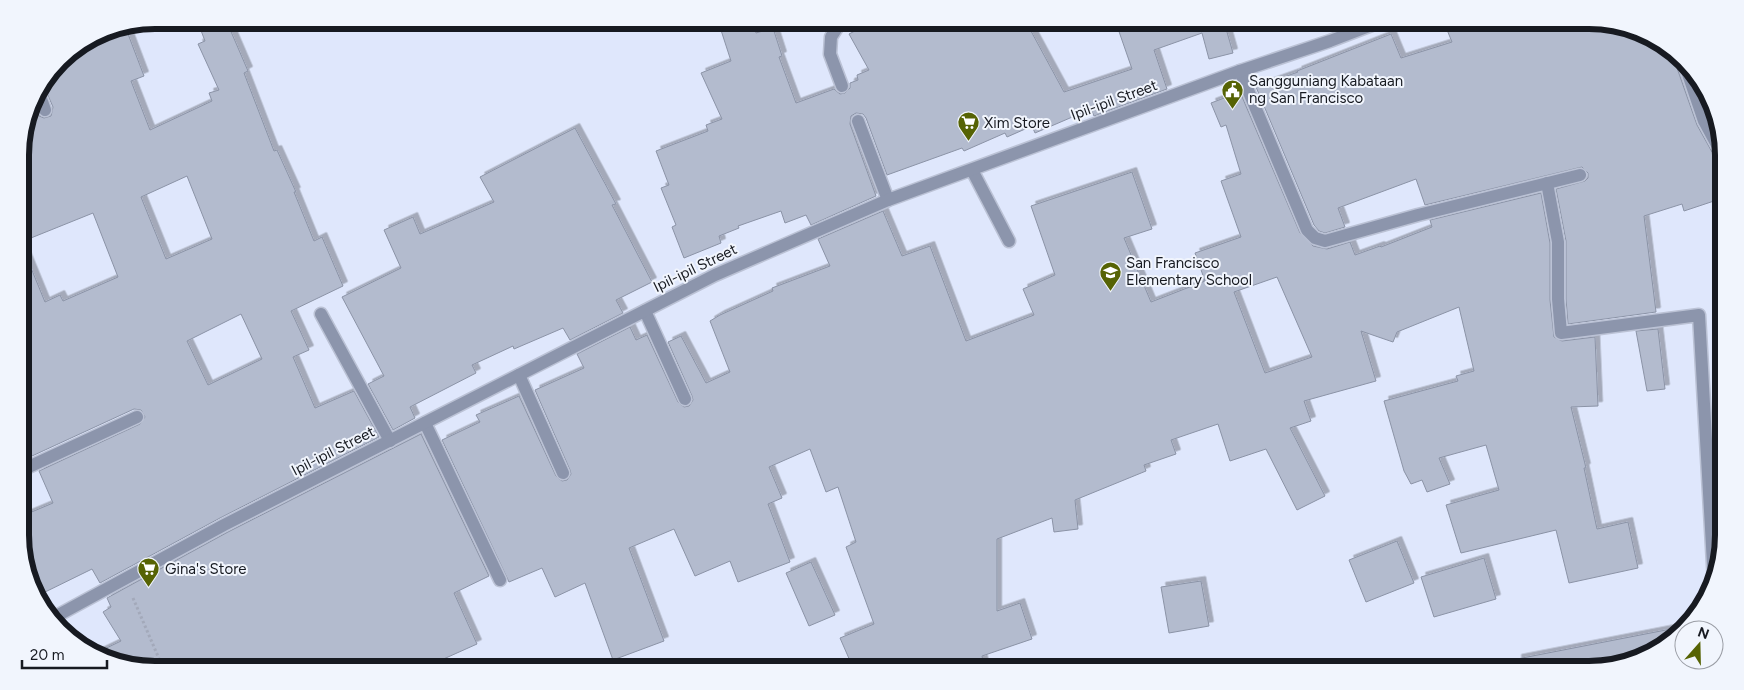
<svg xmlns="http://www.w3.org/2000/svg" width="1744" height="690" viewBox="0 0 1744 690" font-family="Figtree,sans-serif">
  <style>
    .building { fill: #b3bbce; stroke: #8b93a6; fill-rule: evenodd; filter: url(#shadow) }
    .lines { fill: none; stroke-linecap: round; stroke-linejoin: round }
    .service-casing { stroke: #bbc2d5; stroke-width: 15 }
    .minor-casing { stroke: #bbc2d5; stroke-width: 15 }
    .tertiary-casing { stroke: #bbc2d5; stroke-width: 15 }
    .path { stroke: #a3a9ba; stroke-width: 3; stroke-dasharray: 2.5 2.5; stroke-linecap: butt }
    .service { stroke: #8c95ac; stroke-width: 12 }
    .minor { stroke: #8c95ac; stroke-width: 12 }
    .tertiary { stroke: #8c95ac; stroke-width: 12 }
    .labels { text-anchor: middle; stroke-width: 4; stroke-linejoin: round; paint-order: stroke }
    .poi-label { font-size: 15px; fill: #171a21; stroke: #f1f5fd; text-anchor: start }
    .street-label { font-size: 15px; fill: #171a21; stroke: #f1f5fd }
    .rim { fill: none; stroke: #171a21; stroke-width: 6 }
  </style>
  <defs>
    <filter id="shadow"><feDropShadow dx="4.5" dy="-4.5" stdDeviation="0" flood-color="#0004"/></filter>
  </defs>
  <rect width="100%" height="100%" fill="#dfe7fc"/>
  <path class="building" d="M197,20H226L248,71L244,73L274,151L277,150L296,192H294L314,241L322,237L343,286L291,311L309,350L293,357L315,408L354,391L379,437L220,518L100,583L92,569L39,595L23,561L22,516L53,503L39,471L140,424L145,417L141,410L134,409L32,456L30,451L22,454L21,246H22L45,302L60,295L63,301L118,277L93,213L21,242L20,146L33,100L39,116L44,118L51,116L53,107L43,84L66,54L104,30L125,26L144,76L131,81L150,130L212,101L209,93L219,90L198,44L205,41ZM187,176L212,239L166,259L141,197ZM241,314L262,359L208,385L187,341Z
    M732,20H752L756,33L773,28L782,56L779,57L796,103L834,89L840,94L845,93L850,88V83L858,80L857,75L869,70L849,34L876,20H1025L1064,92L1132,69L1115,20H1229L1230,23L1225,25L1233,53L1209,59L1202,33L1154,50L1167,89L1094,116L1091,109L1035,133L1032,126L1007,137L1005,133L964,151L962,148L887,175L866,118L863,114L856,113L851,116L850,124L876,196L811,225L806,215L785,223L781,211L738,226L739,228L719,236L721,243L684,258L672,227L676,225L661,188L669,185L656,151L708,131L706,125L722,119L701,73L731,61L719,24Z
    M1443,20H1589L1632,27L1679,60L1677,68L1697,125L1712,152L1717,153L1723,150V198L1684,211L1682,204L1644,216L1656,312L1568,324L1566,299V241L1556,189L1585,181L1588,178V173L1582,167L1425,205L1416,179L1338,208L1345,227L1325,233L1319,231L1314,225L1256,87L1298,72L1297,71L1391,34L1401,58L1452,42Z
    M1698,77L1723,137V139L1711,118Z
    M1240,92L1300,233L1313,246L1327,249L1350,242L1355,255L1380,246L1381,247L1432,227L1430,220L1541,193L1550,243V300L1554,337L1562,341L1595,337L1598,406L1571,407L1586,468H1584L1597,529L1628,522L1638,568L1569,583L1556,530L1461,553L1446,505L1499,490L1486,445L1439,458L1450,484L1427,492L1422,480L1411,484L1404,471L1384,401L1458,381L1456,376L1474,371L1459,307L1397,332L1393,342L1361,331L1376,381L1304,401L1311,421L1290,428L1325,496L1297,510L1266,449L1230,461L1218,424L1171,440L1176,454L1144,465L1146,471L1075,500L1078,529L1054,532L1052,518L997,539V611L1020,603L1032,639L982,656L985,670H854L840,638L874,624L846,547L856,542L838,487L826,492L810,449L769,467L782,498L768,504L790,562L738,582L730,561L695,576L674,529L629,548L664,641L613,660L585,583L555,597L542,568L509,582L442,440L480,422L476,415L519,396L556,476L562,481L567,480L571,474L570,470L535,390L584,368L577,354L630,327L636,340L647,335L678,402L684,407L689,406L693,400L692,396L668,342L681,336L706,383L730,372L710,321L720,315L773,291L772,288L830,266L818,239L883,211L902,256L930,246L966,341L1034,315L1023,289L1055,275L1031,206L1132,172L1152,229L1124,238L1151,302L1205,281L1195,253L1241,237L1221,181L1241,174L1226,125L1221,127L1211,103ZM1277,277L1312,357L1265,373L1234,292Z
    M575,128L616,204L612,205L652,282L616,300L623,313L570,340L563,328L514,349L513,346L472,365L476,373L410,407L415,418L393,430L368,384L384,376L342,297L401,268L384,230L413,217L420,234L494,202L480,177Z
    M1658,329L1665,389L1647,391L1636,331Z
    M421,434L489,576L454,593L477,644L419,670H155L112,663L96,653L121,641L103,612L111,607L107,598L228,532Z
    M1397,541L1414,583L1366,602L1349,560Z
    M1484,558L1496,599L1434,617L1421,577Z
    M811,562L835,615L809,626L786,573Z
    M1201,581L1209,626L1169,633L1161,587Z
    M1671,629L1674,638L1671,642L1597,670H1518L1517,659Z"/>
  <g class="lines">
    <defs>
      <path id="service" d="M842,86L830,54L831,37L842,20
        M858,121L888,200
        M972,170L1009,241"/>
      <path id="minor" d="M1685,65L1704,121L1717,145
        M1240,71L1307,230L1315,238L1325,241L1418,215L1580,175
        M38,90L45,110
        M1547,183L1558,242V299L1561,333L1699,315L1714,582
        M645,311L685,399
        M321,314L390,441
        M519,375L563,473
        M425,423L500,580
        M22,470L137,417"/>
      <path id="tertiary" d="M51,619L224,525L715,275L888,200L1240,71L1330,41L1385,20"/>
    </defs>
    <use href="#service" class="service-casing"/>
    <use href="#minor" class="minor-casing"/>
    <use href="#tertiary" class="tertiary-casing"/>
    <path class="path" d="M133,598L160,661"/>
    <use href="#service" class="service"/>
    <use href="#minor" class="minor"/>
    <use href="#tertiary" class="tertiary"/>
  </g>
  <defs>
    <symbol id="civic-pin" viewBox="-11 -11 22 30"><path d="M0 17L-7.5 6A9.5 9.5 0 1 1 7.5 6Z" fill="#566304" stroke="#f1f5fd"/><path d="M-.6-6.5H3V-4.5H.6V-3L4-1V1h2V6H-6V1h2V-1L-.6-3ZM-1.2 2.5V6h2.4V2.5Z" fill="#fff"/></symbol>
    <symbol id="supermarket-pin" viewBox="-11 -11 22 30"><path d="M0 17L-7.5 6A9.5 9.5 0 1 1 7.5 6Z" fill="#566304" stroke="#f1f5fd"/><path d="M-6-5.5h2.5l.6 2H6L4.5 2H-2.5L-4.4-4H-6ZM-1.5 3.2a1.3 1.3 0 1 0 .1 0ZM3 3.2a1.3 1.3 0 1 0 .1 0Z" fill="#fff"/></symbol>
    <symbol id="school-pin" viewBox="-11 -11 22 30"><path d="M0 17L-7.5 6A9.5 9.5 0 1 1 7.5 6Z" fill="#566304" stroke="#f1f5fd"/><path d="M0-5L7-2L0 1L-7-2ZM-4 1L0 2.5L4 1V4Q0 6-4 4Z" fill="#fff"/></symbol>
  </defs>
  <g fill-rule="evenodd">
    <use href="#civic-pin" x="1220" y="78" width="25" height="34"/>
    <use href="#supermarket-pin" x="956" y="110" width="25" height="34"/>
    <use href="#school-pin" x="1098" y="260" width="25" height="34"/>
    <use href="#supermarket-pin" x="136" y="556" width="25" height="34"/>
  </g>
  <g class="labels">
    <g class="poi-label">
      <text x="1249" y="86">Sangguniang Kabataan<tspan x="1249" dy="17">ng San Francisco</tspan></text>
      <text x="984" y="128">Xim Store</text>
      <text x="1126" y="268">San Francisco<tspan x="1126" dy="17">Elementary School</tspan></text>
      <text x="165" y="574">Gina's Store</text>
    </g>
    <g class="street-label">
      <text transform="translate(1114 100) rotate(-20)" y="5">Ipil-ipil Street</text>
      <text transform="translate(695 268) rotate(-26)" y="5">Ipil-ipil Street</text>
      <text transform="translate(333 451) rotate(-27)" y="5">Ipil-ipil Street</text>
    </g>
  </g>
  <path d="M0 0H1744V690H0ZM155 29H1589A126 126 0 0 1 1715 155V535A126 126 0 0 1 1589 661H155A126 126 0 0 1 29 535V155A126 126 0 0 1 155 29Z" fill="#f1f5fd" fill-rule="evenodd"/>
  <path class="rim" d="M155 29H1589A126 126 0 0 1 1715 155V535A126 126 0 0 1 1589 661H155A126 126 0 0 1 29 535V155A126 126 0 0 1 155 29Z"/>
  <g transform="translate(1699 645) rotate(20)"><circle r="24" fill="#f1f5fd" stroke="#9a9da5"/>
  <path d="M0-4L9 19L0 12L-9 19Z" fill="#566304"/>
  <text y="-8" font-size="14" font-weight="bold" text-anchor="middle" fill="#171a21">N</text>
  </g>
  <path d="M22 660v8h85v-8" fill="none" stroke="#171a21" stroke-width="2.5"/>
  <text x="30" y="660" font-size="15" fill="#171a21" stroke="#f1f5fd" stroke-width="4" paint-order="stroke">20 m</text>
</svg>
